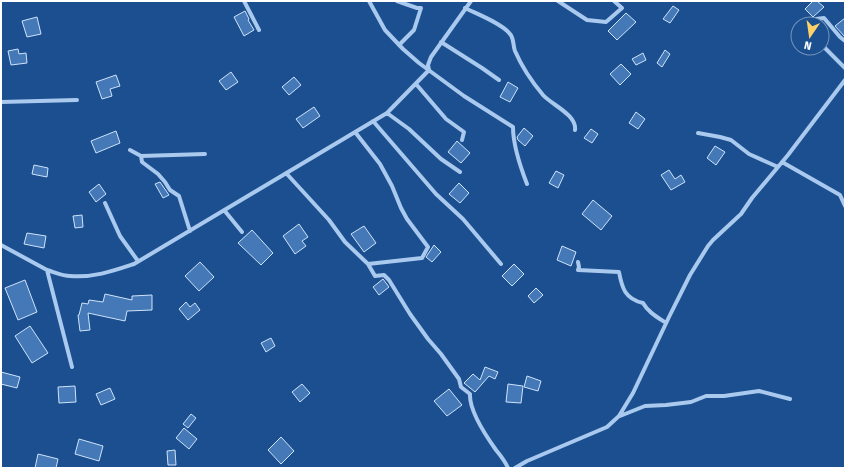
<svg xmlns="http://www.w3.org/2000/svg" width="846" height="469" viewBox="0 0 846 469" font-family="'Fira Sans',sans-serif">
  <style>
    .building { fill: #4478b7; stroke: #cfe3fa }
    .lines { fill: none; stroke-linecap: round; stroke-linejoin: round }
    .minor { stroke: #a9c9ee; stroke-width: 4 }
  </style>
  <rect width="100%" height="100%" fill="#1b4f8f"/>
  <path class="building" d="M813,1H817L824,7L813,17L805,9Z
    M673,6L679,10L670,23L663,19Z
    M245,11L249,19L248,20L254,30L244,36L234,17Z
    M626,13L636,22L617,40L608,31Z
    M37,17L41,34L27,37L22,21Z
    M845,18V37L835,26Z
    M18,49L19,54L26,53L27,63L11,65L8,51Z
    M665,50L670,54L662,67L657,63Z
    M643,53L646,60L636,65L632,59Z
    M621,64L631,74L620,85L610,74Z
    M231,72L238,82L226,90L219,81Z
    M116,75L120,86L110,89L112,96L102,99L96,82Z
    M294,77L301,85L289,95L282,87Z
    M508,82L518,88L510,102L500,97Z
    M314,107L320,116L303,128L296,119Z
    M636,112L645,119L638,129L629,123Z
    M524,128L533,136L525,146L518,140L517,137Z
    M591,129L598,134L592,143L584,138Z
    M116,131L120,143L96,153L91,141Z
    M457,141L470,153L461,163L448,152Z
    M715,146L725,152L716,165L707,158Z
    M34,165L48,168L47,177L32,174Z
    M669,170L675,179L681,175L685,182L671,190L661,175Z
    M556,171L564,175L558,188L549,183Z
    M160,182L169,195L163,198L155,184Z
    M459,183L469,193L460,203L449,194Z
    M99,184L106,194L96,202L89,192Z
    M593,200L612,216L601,230L582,214Z
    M82,215L83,227L75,228L73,216Z
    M299,224L308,237L302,241L306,246L295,254L283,236Z
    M364,226L376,243L364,252L351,234Z
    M252,230L273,253L261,265L238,243Z
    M27,233L46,236L44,248L24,244Z
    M434,245L441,252L432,262L426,257Z
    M562,246L576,252L571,266L557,260Z
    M200,262L214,277L199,291L185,276Z
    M514,264L524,274L512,286L502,276Z
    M383,279L389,287L379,295L373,287Z
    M25,280L37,312L18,320L5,288Z
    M536,288L543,295L534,303L528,296Z
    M105,294L132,300V296L152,295V310L127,311L125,321L88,313L90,330L80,331L78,315H79L82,303L88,304L89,300L103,302Z
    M186,302L190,307L195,303L200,310L188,320L179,309Z
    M30,326L48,353L32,363L15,336Z
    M271,338L275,346L266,352L261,343Z
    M485,367L498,372L495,379L489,376L475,392L464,383L473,374L480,380Z
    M1,372L20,377L17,388L1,384Z
    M527,376L541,381L538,391L524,387Z
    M302,384L310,393L300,402L292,392Z
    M508,384L523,386L521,403L506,402Z
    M75,386L76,402L59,403L58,387Z
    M110,388L115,399L101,405L96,394Z
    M449,389L462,405L447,416L434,401Z
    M191,414L196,418L188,428L183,424Z
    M184,428L197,439L189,449L176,438Z
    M281,437L294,451L281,464L268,450Z
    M79,439L103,446L99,461L75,454Z
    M175,450L176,465H168L167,451Z
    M38,454L58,459L56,468H35Z"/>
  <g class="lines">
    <path class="minor" d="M244,1L259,30
      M369,1L385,30L403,49L419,63L464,96L513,127C513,146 520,166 527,184
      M397,1L417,8H421L414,30L399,45
      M558,1L587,20L606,22L622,8L614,1
      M465,8C477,14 503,24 510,34C514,38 513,46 515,51C522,67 532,82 543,95C552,105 577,115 575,130
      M813,24L816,19L824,18L840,37L845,41
      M441,42L482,68L499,80
      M822,45L845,68
      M416,84L446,119L464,132L462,140
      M1,102L77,100
      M387,113L409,129L441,159L460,172
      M373,121L436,194L463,219L501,264
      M355,132L380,164L392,186L401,208L407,219L428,247L422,258L368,264
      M698,133L720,137L731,140L749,154L778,167
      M130,150L141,156L142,162L158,174L165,182L170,190L179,196L190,231
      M141,156L205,154
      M782,162L840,195L845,206
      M286,173L329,220L345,242L368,264L375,276L384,275L389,280L410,314L428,339L441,354L459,379L461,387L470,394C469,411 486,436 496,450C501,456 505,461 508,468
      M105,203L120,236L138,261
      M224,210L242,232
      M1,245L47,270L72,367
      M578,262L579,267L578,270L619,272C622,288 625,299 643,303C648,312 657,317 666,323
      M47,270C54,272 63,276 70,276C93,278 113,271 134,264L387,113L429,70L428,65L431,57L471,1
      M620,416L645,406L666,405L691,402L706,396H724L759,391L790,399
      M515,468L527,461L607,427L619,416L633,393L669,317L690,275L708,246L713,240L741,214L752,198L788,155L845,80"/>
  </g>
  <rect width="846" height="469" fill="none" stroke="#ffffff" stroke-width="4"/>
  <g transform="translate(810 36) rotate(193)"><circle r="19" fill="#1b4f8f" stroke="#7695bc"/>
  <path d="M0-3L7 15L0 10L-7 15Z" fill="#ffd166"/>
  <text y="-6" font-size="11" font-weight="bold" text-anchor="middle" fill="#ffffff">N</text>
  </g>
</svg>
